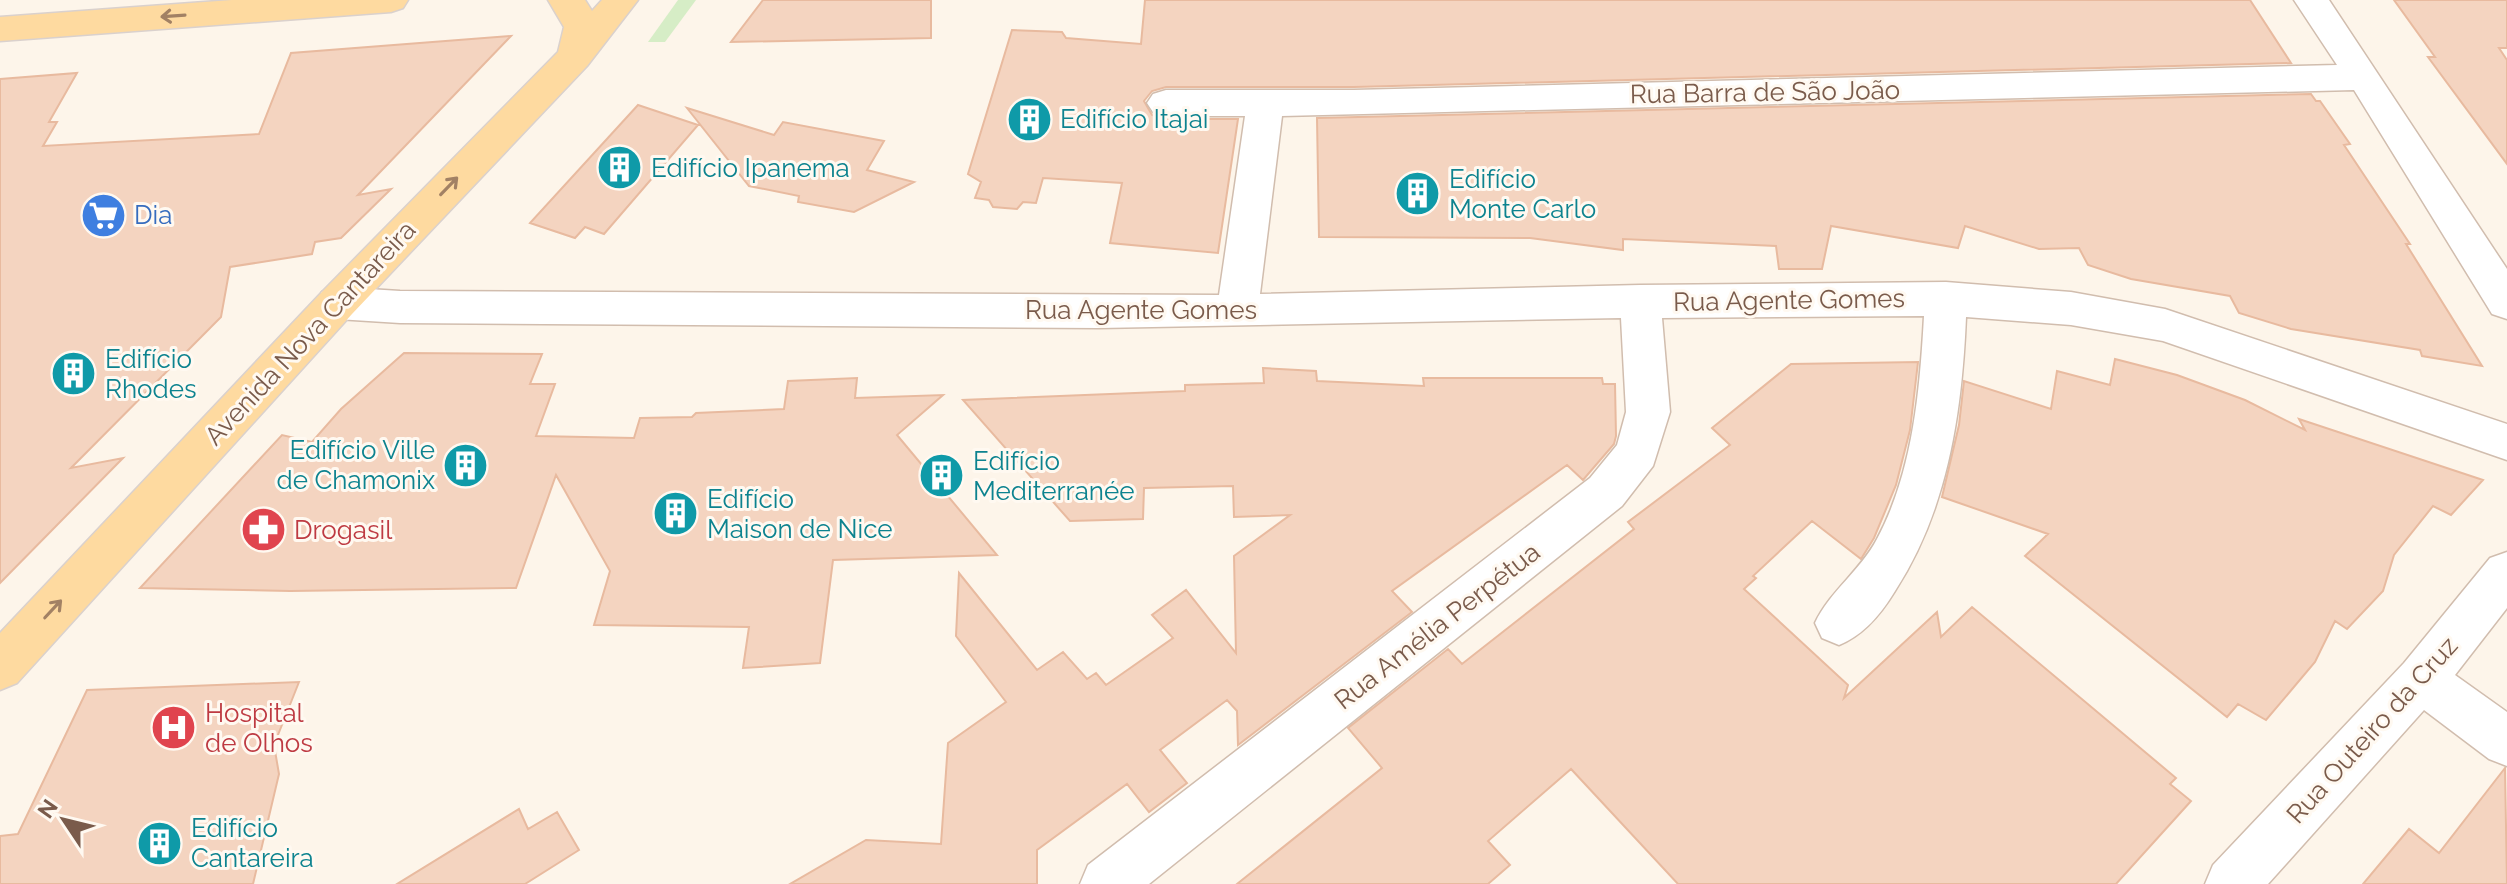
<svg xmlns="http://www.w3.org/2000/svg" width="2507" height="884" viewBox="0 0 2507 884" font-family="Raleway,sans-serif">
  <style>
    .green { fill: #d6edc6 }
    .building { fill: #f4d4c0; stroke: #e8ba9f; stroke-width: 2 }
    .lines { fill: none; stroke-linecap: round; stroke-linejoin: round }
    .minor-casing { stroke: #d1bdae; stroke-width: 3 }
    .major-casing { stroke: #dad1cd; stroke-width: 3 }
    .minor { fill: #fff; fill-rule: evenodd }
    .major { fill: #fedaa0; fill-rule: evenodd }
    .oneway { stroke: #a28164 }
    .labels { text-anchor: middle; stroke-width: 6; stroke-linejoin: round; paint-order: stroke }
    .street-label { font-size: 26px; fill: #7a5b4b; stroke: #fff9f1 }
    .culture-label { font-size: 26px; fill: #0d838f; stroke: #fff9f1; text-anchor: start }
    .shop-label { font-size: 26px; fill: #366cbe; stroke: #fff9f1; text-anchor: start }
    .health-label { font-size: 26px; fill: #be3a42; stroke: #fff9f1; text-anchor: start }
  </style>
  <rect width="100%" height="100%" fill="#fdf5ea"/>
  <path class="green" d="M678,0H696L665,42H648Z"/>
  <path class="building" d="M763,0H931V38L731,42Z
    M1145,0H2250L2291,63L1354,87H1166L1152,91L1144,101L1152,115L1166,119H1238L1218,253L1110,243L1122,183L1043,178L1036,203L1023,202L1017,209L993,207L989,200L975,198L981,182L968,174L1012,30L1062,32L1066,38L1141,44Z
    M2394,0H2507V48H2499L2507,60V164L2428,57H2435Z
    M511,36L358,195L391,189L341,238L315,242L312,254L230,267L221,317L71,468L123,458L0,583V79L77,73L49,122H57L43,146L259,134L291,53Z
    M2311,94L2316,101H2320L2350,144L2344,145L2410,244H2406L2482,366L2422,356L2420,350L2291,329L2239,313L2230,296L2131,279L2088,265L2079,248L2039,249L1965,226L1958,248L1831,226L1822,269H1779L1776,246L1623,239V250L1530,238L1319,237L1317,118Z
    M638,105L698,125L604,234L585,227L575,238L530,223Z
    M687,108L774,135L783,122L884,141L867,170L914,182L854,212L798,202L799,196L749,186Z
    M404,353L542,354L530,384H555L536,436L634,438L640,418L692,417L696,413L784,409L788,381L857,378L855,398L943,395L897,435L997,555L833,560L820,663L743,668L749,627L594,625L610,571L556,475L516,588L290,591L140,588L282,435L312,442L341,409Z
    M2115,359L2177,375L2245,400L2305,430L2299,419L2483,480L2451,515L2433,506L2394,555L2383,591L2347,629L2335,621L2315,662L2266,720L2238,704L2227,717L2025,556L2048,534L1942,497L1959,425L1964,381L2051,409L2057,371L2110,385Z
    M1918,362L1910,430L1896,485L1874,538L1861,559L1812,521L1753,576L1756,578L1744,589L1848,685L1844,698L1937,612L1941,637L1972,607L2176,778L2170,784L2191,801L2116,884H1678L1571,769L1488,841L1510,865L1488,884H1237L1382,768L1348,728L1448,649L1462,664L1634,529L1628,522L1730,445L1712,428L1791,364Z
    M1263,368L1316,371L1317,381L1424,386L1423,378H1602L1603,384H1615L1616,436L1614,444L1583,480L1567,465L1392,591L1412,612L1238,745L1237,711L1227,700L1160,750L1187,783L1149,812L1127,784L1037,850V884H790L866,840L941,844L948,743L1006,702L956,636L959,573L1037,670L1063,652L1087,679L1096,673L1106,685L1173,638L1152,615L1186,590L1236,653L1234,556L1290,515L1234,517L1233,486L1144,488L1143,519L1070,521L963,400L1185,391V385L1264,383Z
    M299,682L274,745L279,774L253,884H0V836L18,834L87,690Z
    M2505,768L2507,884H2363L2409,829L2439,853Z
    M519,809L528,829L557,812L579,850L525,884H397Z"/>
  <g class="lines">
    <defs>
      <path id="minor" d="M2294,0H2329L2507,269V319L2492,314L2354,90L1282,116L1260,294L1640,285L1946,282L2071,292L2165,309L2507,424V460L2163,341L2071,325L1966,317C1962,413 1948,509 1895,591C1881,614 1864,635 1839,645L1822,638L1815,623C1830,591 1861,570 1877,539C1913,472 1920,390 1924,316L1662,318L1670,412L1653,466L1622,506L1149,884H1080L1088,865L1590,478L1617,445L1626,412L1621,318L1099,328L400,323L337,319L322,314L316,303L322,292L337,287L400,291L1219,295L1245,116H1166L1153,112L1147,103L1153,94L1166,90H1354L2337,65Z
        M2507,552V608L2455,675L2507,712V766L2489,759L2424,710L2268,884H2205L2213,865L2404,663L2490,558Z"/>
      <path id="major" d="M232,0H408L403,8L391,12L0,41V17Z
        M548,0H585L592,11L602,0H638L587,66L352,314L17,683L0,690V633L322,292L558,52L564,27Z"/>
    </defs>
    <use href="#minor" class="minor-casing"/>
    <use href="#major" class="major-casing"/>
    <use href="#minor" class="minor"/>
    <use href="#major" class="major"/>
  </g>
  <defs><path id="oneway-shaft" d="M-6 0H5M1.5-3L5.5 0L1.5 3" fill="none" stroke-width="1.6" stroke-linecap="round" stroke-linejoin="round" transform="scale(2)"/></defs>
  <g class="oneway">
    <use href="#oneway-shaft" transform="translate(173 16) rotate(176)"/>
    <use href="#oneway-shaft" transform="translate(449 186) rotate(-46)"/>
    <use href="#oneway-shaft" transform="translate(53 609) rotate(-47)"/>
  </g>
  <defs>
    <symbol id="building-disc" viewBox="-11 -11 22 22"><circle r="9.5" fill="#0f9aa8" stroke="#fff9f1"/><path d="M-4-6H4V6H1V3H-1V6H-4ZM-2.5-4.3h1.7v1.8h-1.7ZM.8-4.3h1.7v1.8H.8ZM-2.5-1h1.7V.8h-1.7ZM.8-1h1.7V.8H.8Z" fill="#fff"/></symbol>
    <symbol id="supermarket-disc" viewBox="-11 -11 22 22"><circle r="9.5" fill="#3f7fe0" stroke="#fff9f1"/><path d="M-6-5.5h2.5l.6 2H6L4.5 2H-2.5L-4.4-4H-6ZM-1.5 3.2a1.3 1.3 0 1 0 .1 0ZM3 3.2a1.3 1.3 0 1 0 .1 0Z" fill="#fff"/></symbol>
    <symbol id="pharmacy-disc" viewBox="-11 -11 22 22"><circle r="9.5" fill="#e0444e" stroke="#fff9f1"/><path d="M-2-6h4v4h4v4h-4v4h-4v-4h-4v-4h4Z" fill="#fff"/></symbol>
    <symbol id="hospital-disc" viewBox="-11 -11 22 22"><circle r="9.5" fill="#e0444e" stroke="#fff9f1"/><path d="M-5-5h3v3.5h4V-5h3V5h-3V1.5h-4V5h-3Z" fill="#fff"/></symbol>
  </defs>
  <g fill-rule="evenodd">
    <use href="#building-disc" x="1004" y="94" width="51" height="51"/>
    <use href="#building-disc" x="594" y="142" width="51" height="51"/>
    <use href="#building-disc" x="1392" y="168" width="51" height="51"/>
    <use href="#supermarket-disc" x="78" y="190" width="51" height="51"/>
    <use href="#building-disc" x="48" y="348" width="51" height="51"/>
    <use href="#building-disc" x="440" y="440" width="51" height="51"/>
    <use href="#building-disc" x="916" y="450" width="51" height="51"/>
    <use href="#building-disc" x="650" y="488" width="51" height="51"/>
    <use href="#pharmacy-disc" x="238" y="504" width="51" height="51"/>
    <use href="#hospital-disc" x="148" y="702" width="51" height="51"/>
    <use href="#building-disc" x="134" y="818" width="51" height="51"/>
  </g>
  <g class="labels">
    <g class="street-label">
      <text transform="translate(1765 92) rotate(-1)" y="9">Rua Barra de São João</text>
      <text transform="translate(1789 300) rotate(-1)" y="9">Rua Agente Gomes</text>
      <text x="1141" y="319">Rua Agente Gomes</text>
      <text transform="translate(310 333) rotate(-47)" y="9">Avenida Nova Cantareira</text>
      <text transform="translate(1437 626) rotate(-38)" y="9">Rua Amélia Perpétua</text>
      <text transform="translate(2372 730) rotate(-48)" y="9">Rua Outeiro da Cruz</text>
    </g>
    <g class="culture-label">
      <text x="1060" y="128">Edifício Itajai</text>
      <text x="651" y="177">Edifício Ipanema</text>
      <text x="1449" y="188">Edifício<tspan x="1449" dy="30">Monte Carlo</tspan></text>
      <text x="105" y="368">Edifício<tspan x="105" dy="30">Rhodes</tspan></text>
      <text x="435" y="459" text-anchor="end">Edifício Ville<tspan x="435" dy="30">de Chamonix</tspan></text>
      <text x="973" y="470">Edifício<tspan x="973" dy="30">Mediterranée</tspan></text>
      <text x="707" y="508">Edifício<tspan x="707" dy="30">Maison de Nice</tspan></text>
      <text x="191" y="837">Edifício<tspan x="191" dy="30">Cantareira</tspan></text>
    </g>
    <g class="shop-label">
      <text x="134" y="224">Dia</text>
    </g>
    <g class="health-label">
      <text x="294" y="539">Drogasil</text>
      <text x="205" y="722">Hospital<tspan x="205" dy="30">de Olhos</tspan></text>
    </g>
  </g>
  <g transform="translate(64 820) rotate(305)" stroke="#fff9f1" stroke-width="6" paint-order="stroke">
  <path d="M0-6L14 30L0 20L-14 30Z" fill="#7a5b4b"/>
  <text y="-12" font-size="22" font-weight="bold" text-anchor="middle" fill="#7a5b4b">N</text>
  </g>
</svg>
